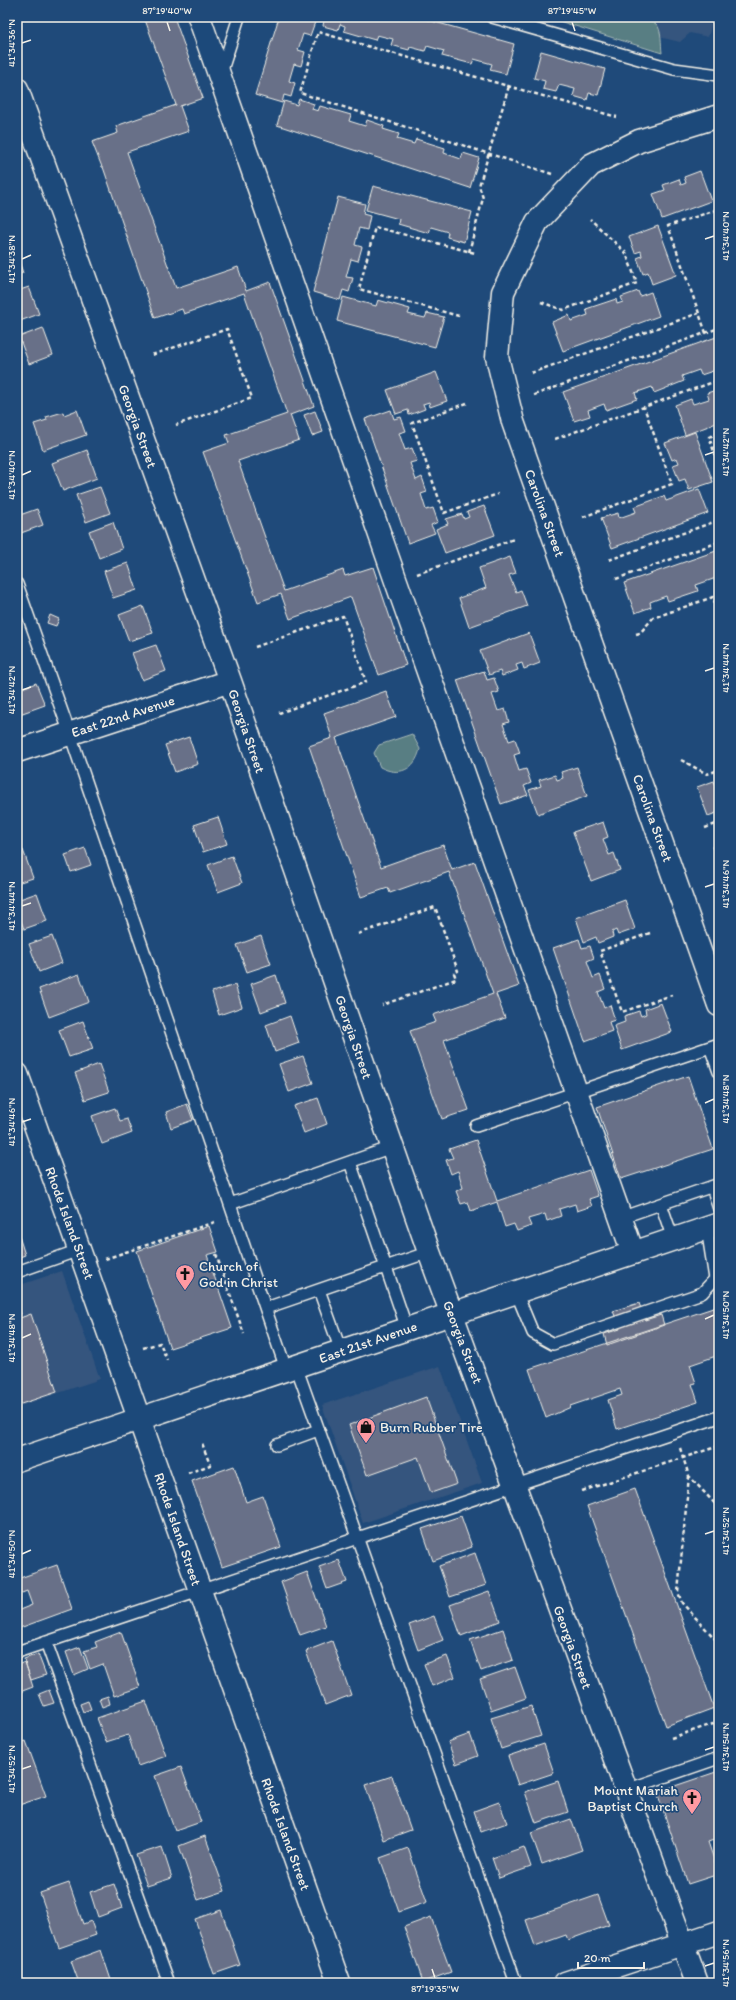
<svg xmlns="http://www.w3.org/2000/svg" width="736" height="2000" viewBox="0 0 736 2000" font-family="Itim,sans-serif">
  <style>
    .built { fill: #35557e }
    .green { fill: #587e83; stroke: #a6b8b6 }
    .building { fill: #677088; stroke: #f4f1e8 }
    .lines { fill: none; stroke-linecap: round; stroke-linejoin: round }
    .lane-casing { stroke: #f4f1e8; stroke-width: 14 }
    .street-casing { stroke: #f4f1e8; stroke-width: 25 }
    .secondary-casing { stroke: #f4f1e8; stroke-width: 25 }
    .path { stroke: #f4f1e8; stroke-width: 2.5; stroke-dasharray: 4 3; stroke-linecap: butt }
    .lane { stroke: #1f4a7a; stroke-width: 11 }
    .street { stroke: #1f4a7a; stroke-width: 22 }
    .secondary { stroke: #1f4a7a; stroke-width: 22 }
    .rail { stroke: #f4f1e8; stroke-width: 3; stroke-dasharray: 6 3; stroke-linecap: butt }
    .ticks { fill: none; stroke: #f4f1e8; stroke-width: 1.5 }
    .labels { text-anchor: middle; stroke-width: 3.5; stroke-linejoin: round; paint-order: stroke }
    .street-label { font-size: 14px; fill: #f4f1e8; stroke: #1f4a7a }
    .poi-label { font-size: 14px; fill: #f4f1e8; stroke: #1f4a7a; text-anchor: start }
    .neatline { fill: none; stroke: #f4f1e8; stroke-width: 1.5 }
    .ticks-label { font-size: 10px; text-anchor: middle; fill: #f4f1e8 }
  </style>
  <rect width="100%" height="100%" fill="#1f4a7a"/>
  <filter id="ink" filterUnits="userSpaceOnUse"><feTurbulence type="fractalNoise" baseFrequency=".025" numOctaves="2"/><feDisplacementMap in="SourceGraphic" scale="8" xChannelSelector="R" yChannelSelector="G"/><feConvolveMatrix kernelMatrix="1 2 1 2 8 2 1 2 1" color-interpolation-filters="sRGB"/></filter>
  <g filter="url(#ink)">
    <path class="built" d="M636,17H714L708,37L690,33L680,42L659,37V28L655,23Z
      M62,1271L100,1379L17,1407V1286Z
      M440,1366L482,1483L363,1523L322,1405Z"/>
    <path class="green" d="M546,17C565,17 644,12 656,24C662,29 661,45 662,53Z
      M412,734L420,749C415,770 399,777 380,767L374,753L379,745Z"/>
    <path class="building" d="M144,17H174L203,98L180,106L189,131L127,152L176,288L238,267L246,291L270,282L314,406L290,415L299,440L238,461L284,591L343,570L345,576L373,567L406,665L379,675L351,597L290,619L281,594L258,602L203,452L229,443L226,435L287,414L244,293L184,314L182,309L155,318L103,167H102L92,142L118,133L116,126L176,105Z
      M279,17H309L308,20L315,22L310,36L303,34L298,50L305,52L301,66L294,64L289,81L295,83L291,97L284,95L282,103L255,95Z
      M315,17H408L416,19L417,17L514,44L506,74L490,70L492,64L474,59L472,64L442,56L444,51L427,46L425,51L410,47L409,50L391,45L393,39L377,35L375,40L344,31L345,26L340,24L338,30L323,26L324,20Z
      M541,51L605,69L598,95L589,93L587,100L573,96L575,89L559,85L556,92L543,89L545,81L534,78Z
      M299,99L314,104L312,109L318,111L320,106L351,115L349,121L365,126L367,120L384,126L383,129L399,134L397,139L414,144L416,139L445,148L444,153L461,159L463,153L479,158L470,188L277,125L284,101L297,105Z
      M700,171L711,201L662,219L653,194L665,190L663,185L679,179L681,185L686,183L684,177Z
      M373,186L472,212L464,242L447,237L448,232L431,227L429,233L398,224L399,219L366,210Z
      M338,197L365,204L363,214L370,216L367,230L359,228L355,245L362,247L358,261L351,259L346,277L353,278L349,292L343,290L340,300L313,292Z
      M658,226L676,275L652,284L648,272L643,274L637,258L642,256L641,251L635,253L629,237Z
      M17,255L23,273L17,275Z
      M29,287L39,314L17,322V291Z
      M638,291L640,296L651,292L659,316L563,351L552,322L569,315L571,321L588,315L586,309L616,299L617,304L623,302L621,297Z
      M343,297L376,306L378,300L410,309L408,314L425,318L427,313L444,317L435,347L337,321Z
      M43,328L53,355L29,364L19,337Z
      M719,336V369L701,375L699,370L682,376L684,381L654,393L652,387L635,393L637,399L606,410L604,404L588,410L590,416L574,421L563,392Z
      M436,372L447,401L430,407L429,402L423,404L425,409L409,415L408,410L396,414L387,390Z
      M719,389V422L685,435L675,405L691,399L693,404L709,399L707,393Z
      M77,410L86,435L43,450L34,424L47,420L46,417L63,412L64,415Z
      M391,410L394,419L401,417L406,431L399,433L405,450L412,448L417,461L410,463L416,480L422,477L427,492L421,494L426,510L433,508L438,522L431,525L435,533L408,543L365,419Z
      M315,411L323,432L312,436L304,415Z
      M695,432L713,482L689,490L685,479L679,481L673,465L679,463L677,458L672,460L665,443Z
      M87,450L97,478L63,491L52,463Z
      M100,487L110,513L86,522L76,495Z
      M699,489L708,513L612,548L601,518L618,513L619,518L636,512L634,507L664,496L666,501Z
      M484,506L495,535L445,553L436,529L448,524L446,519L462,514L464,519L469,517L467,512Z
      M37,509L43,525L21,533L17,516Z
      M113,522L122,549L99,558L89,531Z
      M719,550V577L696,585L698,591L668,601L666,596L650,602L651,607L635,613L624,583Z
      M510,557L516,573L509,575L516,592L521,590L527,606L469,627L459,598L486,588L479,568Z
      M128,563L137,590L113,598L104,571Z
      M143,606L153,633L129,641L119,615Z
      M50,615L59,619L56,626L47,623Z
      M529,633L540,663L524,669L522,663L516,665L518,670L502,676L500,671L489,675L480,651Z
      M156,645L166,671L142,680L132,653Z
      M484,671L487,680L494,678L499,692L492,694L498,711L505,709L509,722L503,724L509,741L515,739L520,753L514,755L519,771L526,769L531,783L524,786L528,795L501,804L457,680Z
      M36,683L45,705L17,715V690Z
      M386,691L396,717L336,738L381,867L443,845L452,870L475,862L519,986L496,994L505,1018L444,1040L469,1110L442,1119L410,1031L436,1022L433,1015L493,994L449,872L390,893L388,888L361,897L309,746L332,738L324,713Z
      M189,737L198,764L175,772L165,745Z
      M577,767L587,796L538,814L529,790L541,786L539,780L555,775L557,780L563,778L561,772Z
      M714,781L716,786L719,785V812L708,816L697,787Z
      M218,817L227,844L203,852L194,825Z
      M603,822L608,837L603,839L609,855L614,853L620,870L591,881L573,832Z
      M85,848L91,865L71,872L65,855Z
      M23,850L33,878L17,883V852Z
      M232,856L242,883L218,892L208,865Z
      M37,893L47,921L24,929L17,910V900Z
      M625,900L635,929L618,935L616,930L612,932L613,937L598,943L596,937L584,942L576,918Z
      M52,936L62,963L39,972L29,944Z
      M261,936L271,964L247,972L237,945Z
      M579,939L582,948L590,946L594,958L587,961L593,978L600,975L605,989L598,992L604,1008L610,1005L615,1020L609,1022L612,1031L585,1041L553,948Z
      M79,974L89,1002L49,1017L39,989Z
      M276,975L285,1003L261,1012L251,984Z
      M235,985L242,1007L219,1015L212,992Z
      M661,1003L672,1032L622,1050L614,1026L625,1022L624,1016L639,1011L641,1016L646,1014L645,1009Z
      M290,1016L299,1043L275,1052L266,1025Z
      M83,1021L93,1049L69,1057L59,1030Z
      M303,1056L313,1083L289,1092L279,1064Z
      M99,1064L109,1092L85,1100L75,1073Z
      M688,1076L713,1149L621,1179L597,1107Z
      M318,1098L327,1124L304,1133L294,1106Z
      M187,1104L193,1120L171,1128L166,1112Z
      M115,1108L120,1121L127,1119L132,1133L102,1144L92,1116Z
      M476,1140L497,1201L589,1170L598,1196L589,1199L592,1206L577,1211L575,1204L559,1209L561,1216L547,1221L545,1214L528,1219L531,1226L517,1231L514,1224L505,1227L497,1202L471,1211L468,1202L461,1204L456,1191L463,1188L458,1171L451,1174L446,1160L453,1158L449,1149Z
      M209,1226L218,1252L207,1255L232,1328L170,1348L137,1251Z
      M17,1230L25,1255L17,1258Z
      M17,1301L21,1314L19,1315L20,1318L31,1314L57,1392L18,1405Z
      M639,1303L645,1320L661,1315L664,1325L607,1345L604,1334L620,1329L613,1311Z
      M719,1306V1355L690,1365L696,1383L692,1384L698,1402L617,1429L608,1400L622,1395L620,1389L570,1406L571,1407L546,1418L529,1369Z
      M426,1397L457,1484L431,1493L418,1457L367,1475L349,1425Z
      M234,1466L246,1502L263,1496L281,1547L222,1567L192,1481Z
      M635,1489L714,1708L666,1726L587,1506Z
      M461,1516L472,1547L433,1561L422,1529Z
      M475,1553L486,1585L450,1597L439,1566Z
      M339,1560L347,1582L327,1589L319,1567Z
      M57,1565L72,1609L17,1629V1611L32,1605L27,1591L17,1595V1579Z
      M307,1572L326,1626L300,1635L281,1582Z
      M489,1591L500,1621L461,1636L450,1605Z
      M434,1616L443,1640L418,1650L409,1625Z
      M503,1629L513,1660L481,1671L470,1640Z
      M121,1632L140,1687L114,1696L103,1664L90,1669L84,1651L97,1647L95,1642Z
      M332,1641L351,1695L325,1705L306,1651Z
      M80,1647L88,1669L74,1675L66,1652Z
      M38,1654L46,1675L31,1680L24,1659Z
      M447,1656L455,1677L432,1686L424,1664Z
      M25,1662L33,1687L17,1693V1665Z
      M515,1667L526,1698L491,1710L480,1679Z
      M49,1690L54,1703L44,1706L39,1694Z
      M108,1696L110,1704L102,1707L99,1699Z
      M88,1701L91,1709L83,1712L80,1704Z
      M146,1701L166,1756L138,1766L128,1735L106,1742L97,1718Z
      M531,1706L541,1736L501,1749L491,1718Z
      M470,1734L478,1756L456,1764L448,1742Z
      M26,1741L46,1796L19,1805L17,1798V1744Z
      M544,1744L554,1773L518,1785L508,1756Z
      M181,1767L201,1822L175,1831L155,1776Z
      M719,1771V1838L708,1842L719,1874L688,1884L657,1792Z
      M392,1776L411,1830L384,1840L365,1785Z
      M558,1781L568,1812L536,1823L525,1792Z
      M499,1802L507,1823L481,1832L474,1811Z
      M571,1819L582,1850L542,1864L531,1833Z
      M205,1836L225,1891L198,1900L179,1846Z
      M162,1847L172,1878L147,1886L136,1855Z
      M524,1847L531,1867L499,1878L492,1858Z
      M408,1848L427,1902L399,1912L380,1858Z
      M69,1883L83,1924L91,1921L96,1935L59,1948L40,1893Z
      M114,1884L122,1908L98,1917L90,1892Z
      M598,1895L609,1925L568,1940L566,1935L535,1946L526,1920Z
      M221,1910L240,1965L214,1974L195,1919Z
      M431,1917L451,1972L423,1982L404,1927Z
      M101,1950L112,1983H79L71,1961Z"/>
    <g class="lines">
      <defs>
        <path id="lane" d="M492,17L674,69L719,75
          M221,73L239,17
          M17,584L70,734L286,1369
          M710,1047L719,1072
          M476,1126L719,1044
          M350,1162L407,1329
          M712,1187L719,1209
          M230,1204L392,1147
          M661,1204L673,1239
          M620,1218L719,1184
          M17,1272L79,1250
          M319,1290L341,1351
          M516,1292L533,1333L553,1344L702,1293L715,1279L707,1228
          M266,1308L429,1252
          M296,1366L516,1983
          M277,1445L318,1430
          M46,1642L169,1983
          M17,1652L719,1417
          M626,1790L719,1758"/>
        <path id="street" d="M199,17L396,581L633,1253
          M17,89L230,681L429,1252L697,1983
          M719,116L639,141L591,165L537,222L503,292L497,357L513,422L719,1005
          M17,751L230,681
          M17,1074L339,1983
          M565,1983L719,1932"/>
        <path id="secondary" d="M17,1460L719,1224"/>
      </defs>
      <use href="#lane" class="lane-casing"/>
      <use href="#street" class="street-casing"/>
      <use href="#secondary" class="secondary-casing"/>
      <path class="path" d="M552,174L300,93L318,32L617,117
        M469,252L483,198L479,186L509,86
        M541,302L563,310L637,283L626,253L590,219
        M459,316L359,289L375,227L475,253
        M706,333L668,226L719,209
        M152,355L227,329L252,398L176,425
        M531,373L699,313
        M534,395L719,328
        M467,403L412,423L444,513L498,494
        M719,433L709,437L719,466
        M555,439L719,380
        M583,517L672,484L644,407
        M609,560L719,520
        M417,574L514,539
        M616,579L719,542
        M636,634L640,633L653,618L713,597L719,615
        M255,647L343,616L366,682L279,713
        M681,760L707,774L719,770
        M705,828L719,823
        M712,848L719,845
        M650,933L600,951L622,1012L672,995
        M358,934L435,907L458,971L454,973L456,979L382,1005
        M216,1254L244,1334
        M105,1259L215,1222
        M143,1348L160,1343L167,1360
        M680,1448L689,1476L719,1508
        M188,1473L210,1465L202,1443
        M689,1476L678,1592L682,1603L719,1643
        M582,1491L719,1446
        M671,1738L719,1722"/>
      <use href="#lane" class="lane"/>
      <use href="#street" class="street"/>
      <use href="#secondary" class="secondary"/>
      <path class="rail" d="M701,17L719,23"/>
    </g>
  </g>
  <path class="ticks" d="M167,22L170,31M572,22L575,31M22,43L31,40M705,239L714,236M22,259L31,255M705,455L714,452M22,475L31,471M705,671L714,668M22,690L31,687M705,887L714,884M22,906L31,903M705,1103L714,1099M22,1122L31,1119M705,1319L714,1315M22,1338L31,1334M705,1534L714,1531M22,1554L31,1550M705,1750L714,1747M22,1769L31,1766M705,1966L714,1963M432,1969L435,1978"/>
  <defs>
    <symbol id="church-pin" viewBox="-11 -11 22 30"><path d="M0 17L-7.5 6A9.5 9.5 0 1 1 7.5 6Z" fill="#ff9aa2" stroke="#1f4a7a"/><path d="M-1.2-6h2.4v3.5h3.3v2.4h-3.3V6h-2.4V-.1h-3.3v-2.4h3.3Z" fill="#111"/></symbol>
    <symbol id="shop-pin" viewBox="-11 -11 22 30"><path d="M0 17L-7.5 6A9.5 9.5 0 1 1 7.5 6Z" fill="#ff9aa2" stroke="#1f4a7a"/><path d="M-5-2.5h2.3a2.7 3.5 0 0 1 5.4 0H5L5.5 6h-11ZM-1.5-2.5h3a1.5 2.3 0 0 0-3 0Z" fill="#111"/></symbol>
  </defs>
  <g fill-rule="evenodd">
    <use href="#church-pin" x="174" y="1263" width="22" height="30"/>
    <use href="#shop-pin" x="355" y="1416" width="22" height="30"/>
    <use href="#church-pin" x="681" y="1787" width="22" height="30"/>
  </g>
  <g class="labels">
    <g class="street-label">
      <text transform="translate(138 426) rotate(70)" y="5">Georgia Street</text>
      <text transform="translate(545 513) rotate(70)" y="5">Carolina Street</text>
      <text transform="translate(123 716) rotate(-18)" y="5">East 22nd Avenue</text>
      <text transform="translate(247 731) rotate(71)" y="5">Georgia Street</text>
      <text transform="translate(653 818) rotate(70)" y="5">Carolina Street</text>
      <text transform="translate(354 1037) rotate(71)" y="5">Georgia Street</text>
      <text transform="translate(70 1223) rotate(70)" y="5">Rhode Island Street</text>
      <text transform="translate(368 1342) rotate(-19)" y="5">East 21st Avenue</text>
      <text transform="translate(463 1342) rotate(69)" y="5">Georgia Street</text>
      <text transform="translate(178 1529) rotate(71)" y="5">Rhode Island Street</text>
      <text transform="translate(573 1647) rotate(70)" y="5">Georgia Street</text>
      <text transform="translate(286 1834) rotate(70)" y="5">Rhode Island Street</text>
    </g>
    <g class="poi-label">
      <text x="199" y="1271">Church of<tspan x="199" dy="16">God in Christ</tspan></text>
      <text x="380" y="1432">Burn Rubber Tire</text>
      <text x="678" y="1795" text-anchor="end">Mount Mariah<tspan x="678" dy="16">Baptist Church</tspan></text>
    </g>
  </g>
  <rect width="736" height="2000" fill="none" stroke="#1f4a7a" stroke-width="44"/>
  <path d="M578 1962v6h66v-6" fill="none" stroke="#f4f1e8" stroke-width="2"/>
  <text x="584" y="1962" font-size="12" fill="#f4f1e8" stroke="#1f4a7a" stroke-width="3" paint-order="stroke">20 m</text>
  <rect x="22" y="22" width="692" height="1956" class="neatline"/>
  <g class="ticks-label">
    <text x="167" y="14">87°19'40"W</text>
    <text x="572" y="14">87°19'45"W</text>
    <text transform="translate(11 43) rotate(-90)" y="4">41°34'36"N</text>
    <text transform="translate(725 236) rotate(-90)" y="4">41°34'40"N</text>
    <text transform="translate(11 259) rotate(-90)" y="4">41°34'38"N</text>
    <text transform="translate(725 452) rotate(-90)" y="4">41°34'42"N</text>
    <text transform="translate(11 475) rotate(-90)" y="4">41°34'40"N</text>
    <text transform="translate(725 668) rotate(-90)" y="4">41°34'44"N</text>
    <text transform="translate(11 690) rotate(-90)" y="4">41°34'42"N</text>
    <text transform="translate(725 884) rotate(-90)" y="4">41°34'46"N</text>
    <text transform="translate(11 906) rotate(-90)" y="4">41°34'44"N</text>
    <text transform="translate(725 1099) rotate(-90)" y="4">41°34'48"N</text>
    <text transform="translate(11 1122) rotate(-90)" y="4">41°34'46"N</text>
    <text transform="translate(725 1315) rotate(-90)" y="4">41°34'50"N</text>
    <text transform="translate(11 1338) rotate(-90)" y="4">41°34'48"N</text>
    <text transform="translate(725 1531) rotate(-90)" y="4">41°34'52"N</text>
    <text transform="translate(11 1554) rotate(-90)" y="4">41°34'50"N</text>
    <text transform="translate(725 1747) rotate(-90)" y="4">41°34'54"N</text>
    <text transform="translate(11 1769) rotate(-90)" y="4">41°34'52"N</text>
    <text transform="translate(725 1963) rotate(-90)" y="4">41°34'56"N</text>
    <text x="435" y="1992">87°19'35"W</text>
  </g>
</svg>
